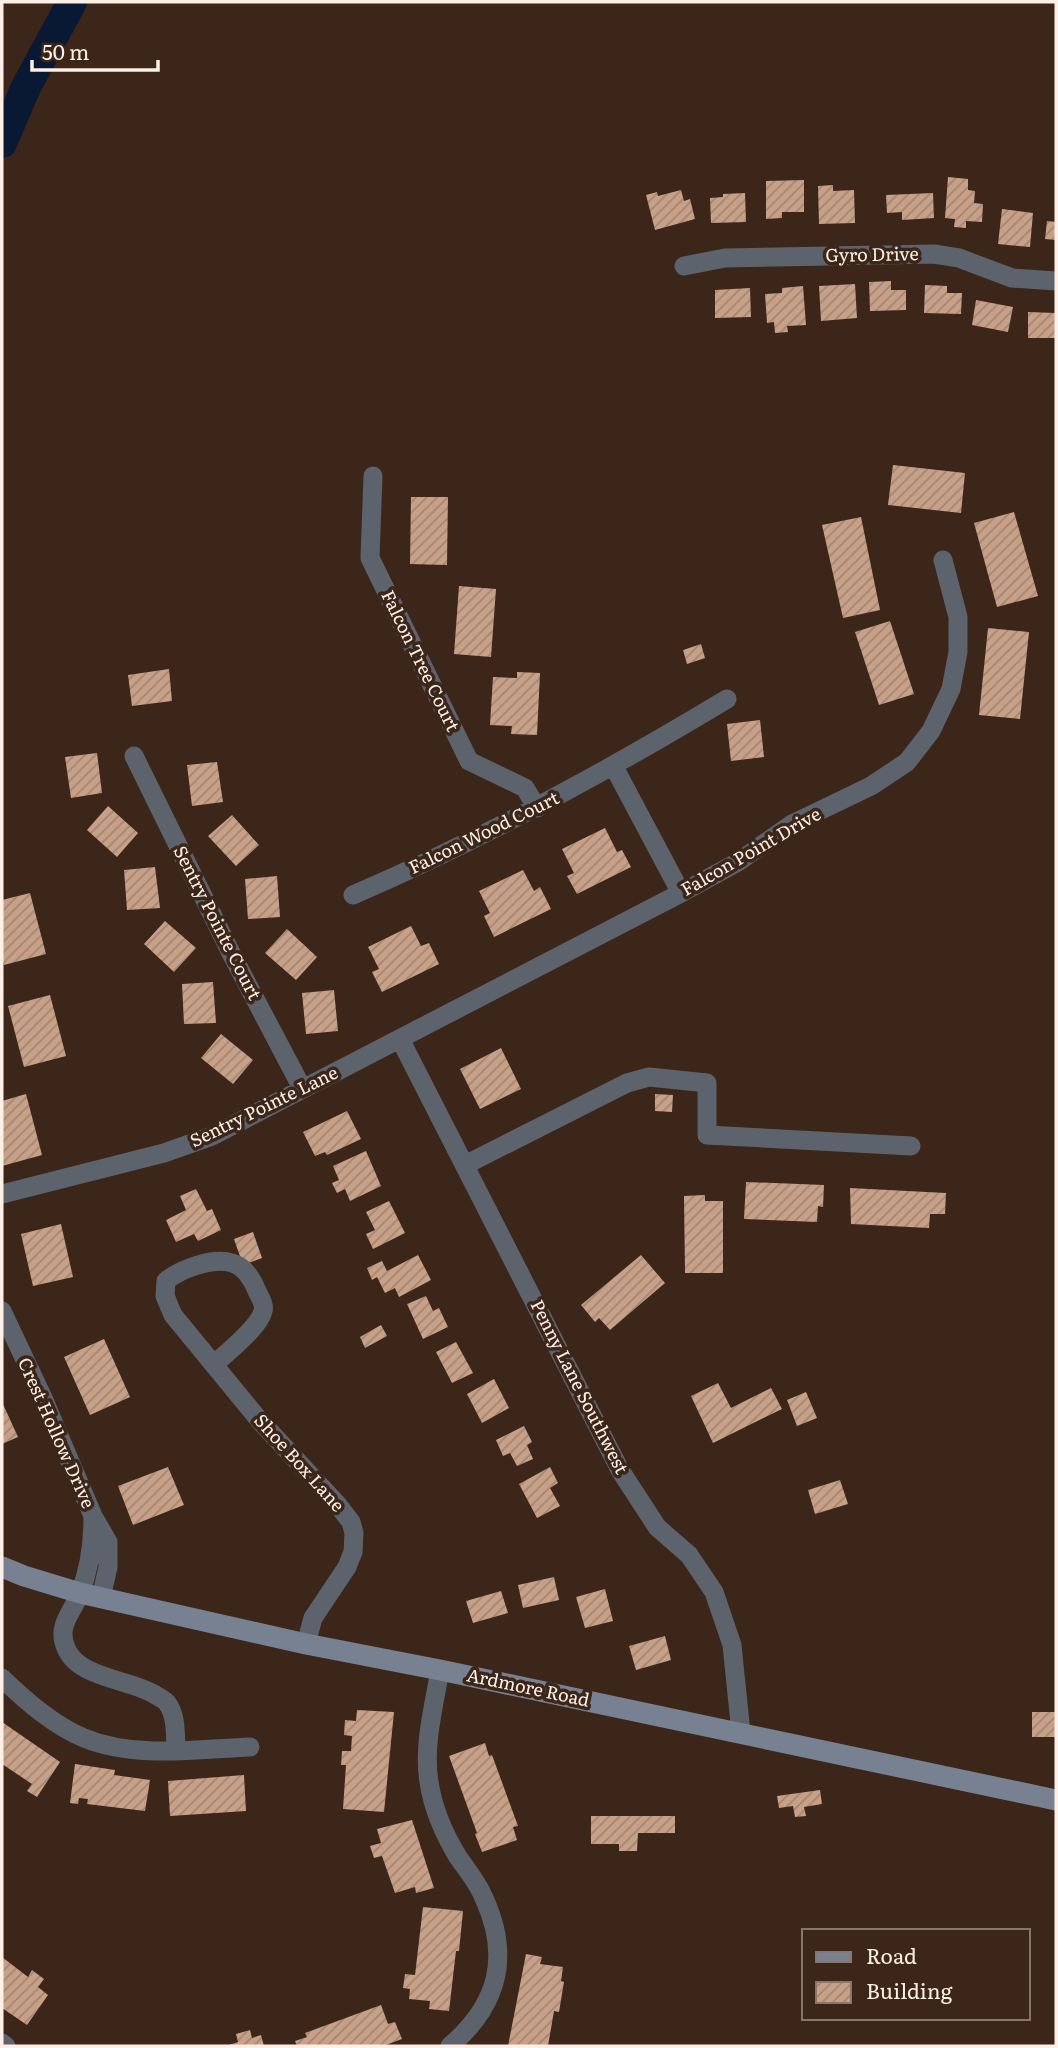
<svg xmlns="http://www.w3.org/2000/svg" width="1058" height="2048" viewBox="0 0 1058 2048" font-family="Literata,serif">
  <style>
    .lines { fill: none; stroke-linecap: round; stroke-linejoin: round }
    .river { stroke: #091934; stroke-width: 30 }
    .building { fill: url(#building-hatch) }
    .street { stroke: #5c636d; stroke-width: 19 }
    .secondary { stroke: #778191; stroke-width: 21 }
    .labels { text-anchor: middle; stroke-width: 7; stroke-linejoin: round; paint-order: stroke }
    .street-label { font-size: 18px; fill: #fef0e7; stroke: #3b2619 }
  </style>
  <defs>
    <pattern id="building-hatch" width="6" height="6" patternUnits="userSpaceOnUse" patternTransform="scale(1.75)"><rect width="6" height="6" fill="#c7a087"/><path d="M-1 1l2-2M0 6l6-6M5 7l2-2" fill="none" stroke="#a28673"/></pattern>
  </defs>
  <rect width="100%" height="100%" fill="#3b2619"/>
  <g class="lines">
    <path class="river" d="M2,143L26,87L72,2"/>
  </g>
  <path class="building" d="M948,177L968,179V190L975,191L974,203L983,204L982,222L966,221V228L954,227L955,219L945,218Z
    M804,180V212H782V218L766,219V181Z
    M833,185V191L854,190L855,223L819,224L818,186Z
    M681,190L684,201L690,199L695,219L655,230L646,195L657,192L658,196Z
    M745,193L746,222L711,223L710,198L723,197V194Z
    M933,193L934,218L902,220V212L887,213L886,195Z
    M1002,209L1033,213L1030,247L998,244Z
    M1047,221L1056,222V240L1045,239Z
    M891,281V290H906V310L870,311L869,282Z
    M855,284L857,318L821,321L819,286Z
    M925,285L947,286V293H962L961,314L924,313Z
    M803,286L806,325L787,326L788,332L775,333L774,322L767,323L765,294L782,293V288Z
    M750,288L751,317L715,318V290Z
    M976,300L1013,307L1008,332L972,325Z
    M1028,312L1056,313V338H1028Z
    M893,465L965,473L961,513L888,505Z
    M411,497H448L447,565L410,564Z
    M1014,512L1038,596L997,607L974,523Z
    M861,517L880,610L843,618L822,525Z
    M459,586L496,589L491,657L454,654Z
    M890,621L914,694L879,705L855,632Z
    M988,628L1029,632L1020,719L979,715Z
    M701,644L705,658L687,664L683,650Z
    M169,669L172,701L132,706L128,675Z
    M517,672L540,673L537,735L511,734L512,726L490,725L493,677L517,678Z
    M760,720L764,757L731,761L727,724Z
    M97,753L102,793L71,798L65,757Z
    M217,762L223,802L192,806L187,765Z
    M108,806L138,833L117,857L87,830Z
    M232,815L259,845L236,866L208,836Z
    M605,828L617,852L622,850L631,867L577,894L567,876L574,873L562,849Z
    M155,867L160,908L127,910L124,870Z
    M523,870L534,891L540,887L551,909L494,937L484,916L490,913L479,891Z
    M277,876L280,917L248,919L245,879Z
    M30,893L46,954L4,965L2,957V900Z
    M165,921L196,948L174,972L144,944Z
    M411,926L421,946L429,943L439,964L382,992L372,972L379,969L368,947Z
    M287,929L317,957L296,980L265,953Z
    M213,982L216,1023L184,1024L182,984Z
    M334,990L338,1031L306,1034L302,993Z
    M50,995L66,1056L24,1067L8,1006Z
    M221,1034L253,1060L233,1084L201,1058Z
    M501,1048L521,1089L480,1109L460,1069Z
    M26,1094L42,1155L2,1166V1101Z
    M655,1094L673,1095L672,1112L655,1111Z
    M347,1111L361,1139L327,1155L325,1152L315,1156L303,1132Z
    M366,1151L381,1186L350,1201L345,1189L337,1193L332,1183L339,1180L333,1166Z
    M746,1182L824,1185L823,1207L818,1206L817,1222L744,1219Z
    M850,1188L946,1193L945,1214H930L929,1228L851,1224Z
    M196,1189L207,1211L212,1209L221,1230L198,1241L194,1234L176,1242L166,1220L186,1210L180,1196Z
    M705,1195V1201H723V1273H685L684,1196Z
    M389,1201L405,1233L373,1249L366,1234L375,1230L366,1212Z
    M61,1224L73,1277L33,1286L21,1234Z
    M253,1232L262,1258L243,1265L234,1239Z
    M418,1255L431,1280L399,1297L395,1288L385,1293L377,1277L372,1280L367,1268L382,1261L387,1271Z
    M641,1255L665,1283L610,1330L599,1318L595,1322L581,1305Z
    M426,1296L433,1311L439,1308L448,1327L423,1339L407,1304Z
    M381,1325L387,1336L365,1348L360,1337Z
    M104,1339L130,1397L90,1415L64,1357Z
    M456,1342L473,1373L452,1383L436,1352Z
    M494,1379L509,1408L482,1423L467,1394Z
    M718,1383L731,1408L771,1388L782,1409L713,1443L691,1396Z
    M806,1392L817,1418L797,1426L787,1400Z
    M2,1402L18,1437L2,1444Z
    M524,1426L532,1442L527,1445L533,1459L517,1466L510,1453L503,1456L496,1440Z
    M168,1467L184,1505L133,1525L118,1486Z
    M550,1467L558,1483L550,1488L560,1506L537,1518L519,1484Z
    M840,1480L848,1504L815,1514L808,1490Z
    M554,1577L559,1600L523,1608L518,1585Z
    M605,1589L613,1621L585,1628L576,1597Z
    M501,1591L508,1613L473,1623L466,1601Z
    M665,1636L671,1660L636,1670L629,1646Z
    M357,1710L394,1712L384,1812L343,1809L346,1765H341L342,1751H351L352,1736L344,1735L345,1720L356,1721Z
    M1032,1712H1056V1737H1032Z
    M2,1722L60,1762L37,1797L27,1791L32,1784L2,1764Z
    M485,1743L489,1756L492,1755L518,1826L513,1827L517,1840L482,1852L475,1834L477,1833L449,1756Z
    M75,1764L115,1770L114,1775L150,1780L145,1811L87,1804L88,1799L79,1798L78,1804L70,1803Z
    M244,1775L246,1811L170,1816L168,1781Z
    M820,1790L822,1804L804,1807L806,1816L795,1817L793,1806L779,1808L777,1796Z
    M591,1816H675V1833H638L637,1851H619V1844H591Z
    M412,1820L434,1888L416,1893L415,1887L395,1893L382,1856L374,1858L370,1846L381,1843L377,1829Z
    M423,1907L463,1911L459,1951H456L449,2011L429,2009L430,2001L409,1999L410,1989L403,1988L405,1974L415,1975Z
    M526,1954L542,1957L540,1964L563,1967L561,1981L564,1982L559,2012L554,2011L548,2046H508Z
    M2,1957L28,1977L32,1970L44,1979L38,1987L48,1995L27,2025L2,2008Z
    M381,2005L388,2024L395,2022L402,2039L383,2046H297L295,2041L307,2037L305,2033Z
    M250,2030L252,2038L261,2035L264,2046H226L238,2042L236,2034Z"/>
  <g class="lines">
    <path class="street" d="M684,266L725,258L934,254L959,258L1012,278L1056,281
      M373,476L370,558L469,761L525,788L537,808
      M134,756L232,955L302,1088
      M614,767L681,893
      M353,895C483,839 606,772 727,699
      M400,1039L620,1470L657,1527L689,1555L714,1592L732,1645L741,1733
      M465,1165L627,1083L649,1077L707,1083V1135L911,1146
      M2,1194L164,1153L212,1136L681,893L738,862L792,824L871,786L907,762L931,731L951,689L958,652V617L943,560
      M2,1311L43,1398L93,1516L108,1542V1567L101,1598
      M215,1364C227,1352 259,1328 263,1311C265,1305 260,1297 257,1291C253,1280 244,1266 232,1263C213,1257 180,1269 166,1281L165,1296L173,1315L260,1421L338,1505L351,1522L354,1533L353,1552L347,1567L313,1618L306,1644
      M93,1518C93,1543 89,1570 80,1593C73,1612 56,1625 66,1648C78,1678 128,1679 154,1694C158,1697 164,1699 167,1703C177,1716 175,1735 176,1750
      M440,1670C434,1706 423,1746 429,1782C433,1809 444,1834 458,1857C467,1870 478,1883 484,1898C511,1957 498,2005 450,2046
      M2,1678C26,1701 53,1725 84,1738C135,1759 197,1749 250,1747
      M2,2043L6,2046"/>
    <path class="secondary" d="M2,1567L24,1576L80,1593L306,1644L440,1670L1056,1800"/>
  </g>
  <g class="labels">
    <g class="street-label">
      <text transform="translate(872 255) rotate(-1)" y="6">Gyro Drive</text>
      <text transform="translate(420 661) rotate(64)" y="6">Falcon Tree Court</text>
      <text transform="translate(484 833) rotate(-26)" y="6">Falcon Wood Court</text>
      <text transform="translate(751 852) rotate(-30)" y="6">Falcon Point Drive</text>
      <text transform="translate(217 923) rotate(63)" y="6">Sentry Pointe Court</text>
      <text transform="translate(264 1107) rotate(-26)" y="6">Sentry Pointe Lane</text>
      <text transform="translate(579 1387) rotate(63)" y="6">Penny Lane Southwest</text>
      <text transform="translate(56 1433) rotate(66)" y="6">Crest Hollow Drive</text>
      <text transform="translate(299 1463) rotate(48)" y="6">Shoe Box Lane</text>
      <text transform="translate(528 1688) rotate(12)" y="6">Ardmore Road</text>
    </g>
  </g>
  <rect width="1058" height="2048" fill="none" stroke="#fef0e7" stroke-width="7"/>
  <rect x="802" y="1929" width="228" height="91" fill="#3b2619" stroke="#89776b" stroke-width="2"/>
  <rect x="816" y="1952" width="35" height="10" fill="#778191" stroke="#89776b" stroke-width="2"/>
  <text x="866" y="1964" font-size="21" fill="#fef0e7">Road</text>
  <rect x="816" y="1982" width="35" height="21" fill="url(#building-hatch)" stroke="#89776b" stroke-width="2"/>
  <text x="866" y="1999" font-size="21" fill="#fef0e7">Building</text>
  <path d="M32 60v10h126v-10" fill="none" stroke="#fef0e7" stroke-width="3.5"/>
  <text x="42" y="60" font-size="21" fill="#fef0e7" stroke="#3b2619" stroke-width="5" paint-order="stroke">50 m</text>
</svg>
